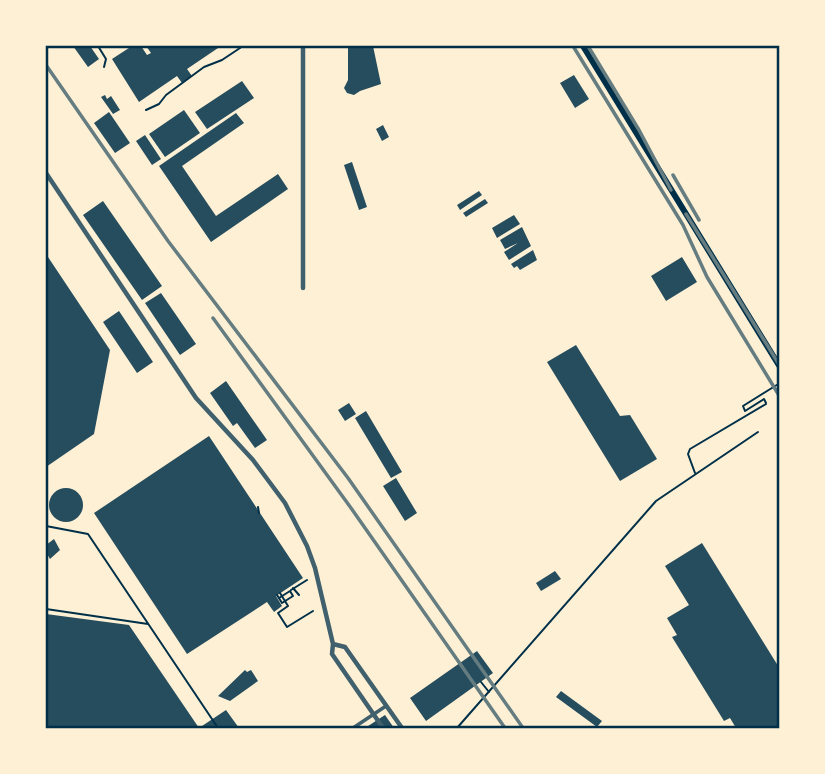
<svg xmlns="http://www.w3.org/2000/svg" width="825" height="774" viewBox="0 0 825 774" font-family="'IBM Plex Sans',sans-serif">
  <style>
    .building { fill: #264d5e }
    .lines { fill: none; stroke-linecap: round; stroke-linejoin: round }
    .path { stroke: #003049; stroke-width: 2 }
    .pedestrian { stroke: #3f606c; stroke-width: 3.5 }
    .minor { stroke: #3f606c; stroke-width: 4.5 }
    .secondary { stroke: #003049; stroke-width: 6 }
    .rail { stroke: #657d81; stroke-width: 3.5 }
    .neatline { fill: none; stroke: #003049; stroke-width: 2.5 }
  </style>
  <rect width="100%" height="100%" fill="#fdf0d5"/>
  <path class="building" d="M73,46H90L99,59L88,67Z
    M132,46H141L147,55L151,53L146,46H221L187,69L192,76L182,83L177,76L139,102L112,59Z
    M348,46H373L381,84L360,91L354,95L347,93L344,88L348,80Z
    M574,75L589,99L575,108L560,83Z
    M242,81L254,98L207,129L195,112Z
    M105,95L107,99L111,96L120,110L113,114L101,97Z
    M184,110L200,133L165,157L149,134Z
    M109,112L130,143L115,153L94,123Z
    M236,113L244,123L182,166L216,216L278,174L288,189L211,242L159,166Z
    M383,125L389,137L382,141L376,129Z
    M145,135L161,159L152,165L136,141Z
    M352,162L367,207L359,210L344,165Z
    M479,191L482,195L460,210L457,205Z
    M485,199L488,203L466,217L463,213Z
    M103,201L162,286L142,300L83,215Z
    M514,215L520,224L497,238L492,228Z
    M522,227L531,246L509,260L504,252L518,243L505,249L500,240Z
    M533,250L537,260L520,270L517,266L514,268L511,264Z
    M46,254L110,350L94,434L46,467Z
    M682,257L697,282L666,301L651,276Z
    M161,293L196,344L180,355L145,303Z
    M119,311L153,362L137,373L103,322Z
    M576,345L620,416L630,415L657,459L620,481L547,362Z
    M226,381L267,440L255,448L237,423L233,426L210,393Z
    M349,403L356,414L345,421L338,410Z
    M366,411L402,472L391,478L355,418Z
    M209,436L303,578L276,596L282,606L274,612L267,602L187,654L94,513Z
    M396,478L417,513L405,521L383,486Z
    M49 505a17 17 0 1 1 34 0a17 17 0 1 1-34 0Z
    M54,539L60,550L50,559L46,552V545Z
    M702,543L780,669V728H736L730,718L724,721L672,637L677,635L667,618L689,605L665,566Z
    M555,571L561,579L541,591L536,583Z
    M46,614L129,625L199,728L226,710L239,728H46Z
    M477,651L493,673L426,721L410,698Z
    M245,670L247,672L251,670L258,681L230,701L218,696Z
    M561,691L602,721L597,727L556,697Z
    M385,715L394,728H365Z"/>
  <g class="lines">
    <path class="path" d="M98,46L106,59L104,67
      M146,110L159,104L166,95L204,67L222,60L243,46
      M766,403L764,399L745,411L743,406L780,383
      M695,473L688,454L690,449L766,404
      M258,507L259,513
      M46,526L88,534L218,728
      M293,588L299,595
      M291,590L307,580
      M280,593L288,606L278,613L287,627L313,611
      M277,595L282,603L293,596L290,591L279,598L277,595
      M46,609L148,624
      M481,682L489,692
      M457,728L656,501L758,432"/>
    <path class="pedestrian" d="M353,728L386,706"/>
    <path class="minor" d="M46,173L196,398L253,460L285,503L307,546L315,568L333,644L332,654L383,728
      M303,288V46
      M333,644L345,647L402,728"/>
    <path class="secondary" d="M583,46L780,367"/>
    <path class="rail" d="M573,46L683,225L707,277L780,397
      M588,46L639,130L671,190
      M46,65L168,241L348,478L523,728
      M673,175L699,220
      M686,214L780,366
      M213,318L351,508L505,728"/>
  </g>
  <rect width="825" height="774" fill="none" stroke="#fdf0d5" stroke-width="94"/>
  <rect x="47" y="47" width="731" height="680" class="neatline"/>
</svg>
